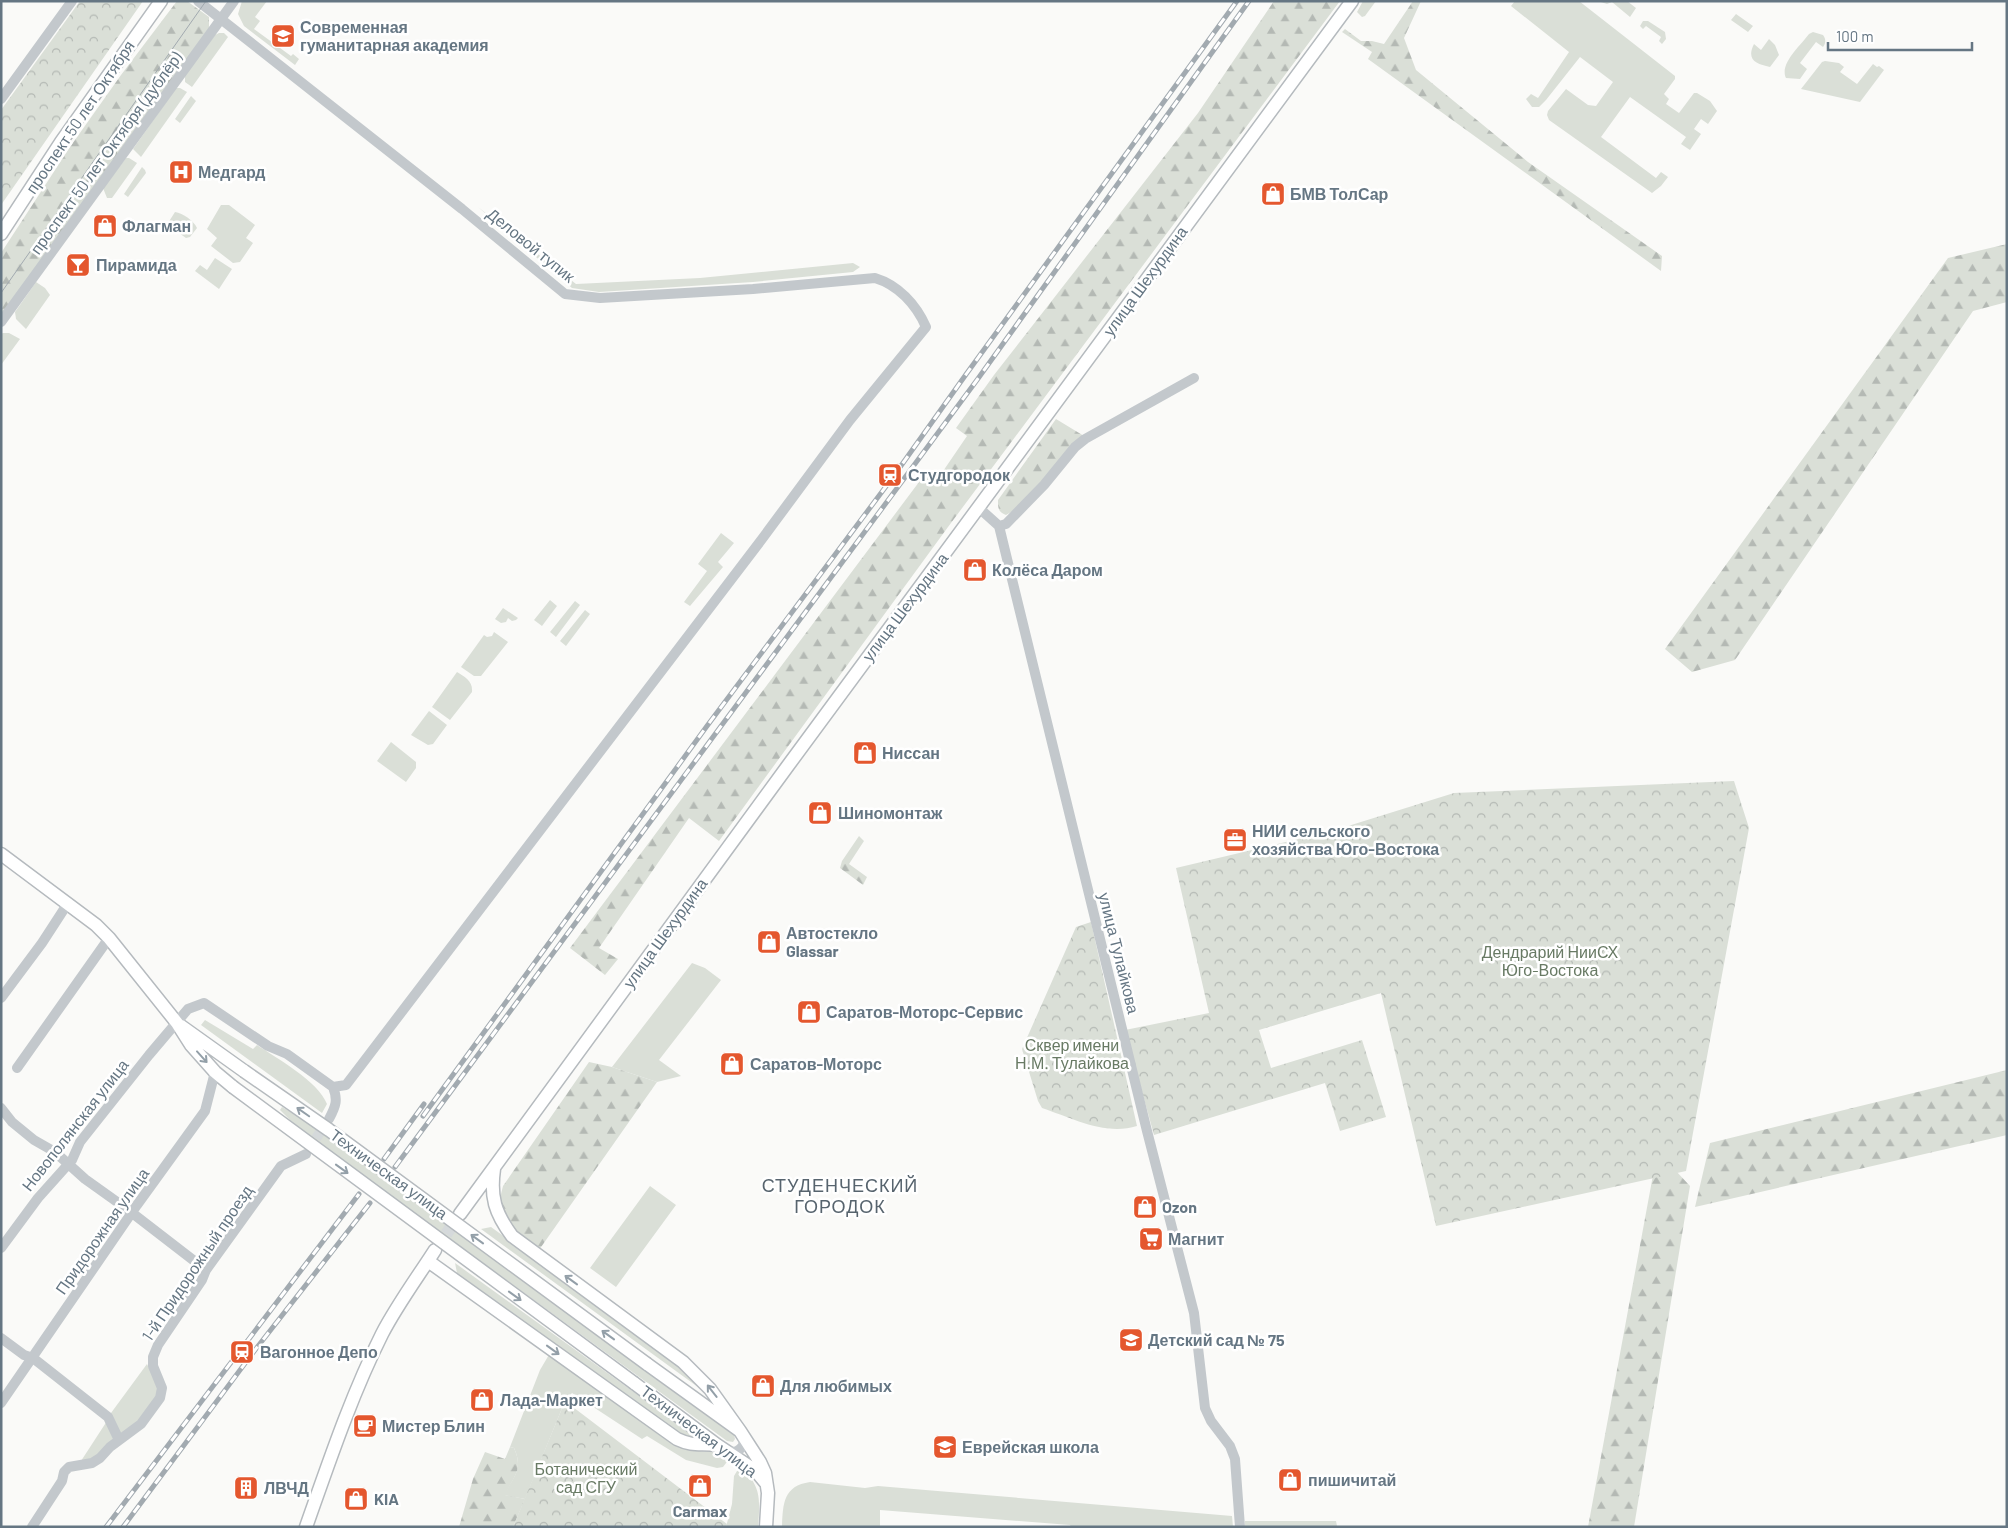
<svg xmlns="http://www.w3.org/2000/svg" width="2008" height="1528" viewBox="0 0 2008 1528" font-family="Barlow,sans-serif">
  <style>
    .grass { fill: #dadfd7 }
    .forest { fill: url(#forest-firs) }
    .park { fill: url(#park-crowns) }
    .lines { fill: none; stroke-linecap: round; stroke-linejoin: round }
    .minor-tunnel { stroke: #d5d9db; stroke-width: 10; stroke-dasharray: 10 5; stroke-linecap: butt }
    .major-tunnel { stroke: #d5d9db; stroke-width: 12; stroke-dasharray: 12 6; stroke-linecap: butt }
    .major-casing { stroke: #b5babe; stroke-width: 15 }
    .minor { stroke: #c3c8cc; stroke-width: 10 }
    .major { stroke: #fff; stroke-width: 12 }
    .tram { stroke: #a2aab0; stroke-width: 1 }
    .rail-casing { stroke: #a2aab0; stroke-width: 5 }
    .rail { stroke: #fff; stroke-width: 3; stroke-dasharray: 9; stroke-linecap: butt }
    .major-bridge-casing { stroke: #b5babe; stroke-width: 15; stroke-linecap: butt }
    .major-bridge { stroke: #fff; stroke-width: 12 }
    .oneway { stroke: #939fa8 }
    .labels { text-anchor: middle; stroke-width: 5; stroke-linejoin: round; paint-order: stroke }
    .poi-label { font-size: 16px; font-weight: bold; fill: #657683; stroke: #fff; text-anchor: start }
    .street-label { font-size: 16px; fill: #657683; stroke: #fff }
    .park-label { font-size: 16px; fill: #687a64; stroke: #fff }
    .neighbourhood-label { font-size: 18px; letter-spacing: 1px; fill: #57646e; stroke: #fff }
  </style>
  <defs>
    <pattern id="forest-firs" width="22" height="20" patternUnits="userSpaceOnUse" patternTransform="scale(1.25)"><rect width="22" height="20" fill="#dadfd7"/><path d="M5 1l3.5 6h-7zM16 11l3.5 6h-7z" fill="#b4b9b4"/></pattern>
    <pattern id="park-crowns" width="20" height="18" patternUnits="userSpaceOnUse" patternTransform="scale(1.25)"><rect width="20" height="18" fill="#dadfd7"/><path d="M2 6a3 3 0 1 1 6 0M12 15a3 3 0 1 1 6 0" fill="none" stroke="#b4b9b4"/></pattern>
  </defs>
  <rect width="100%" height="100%" fill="#fafaf8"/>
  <path class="grass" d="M242,1H267L255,17L260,21L254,29L291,56L293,54L299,59L295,65L244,26L238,14Z
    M1363,1H1376L1365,16L1362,17L1357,12Z
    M1515,1H1579L1675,76V79L1664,94L1669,99L1666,104L1679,113L1694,93H1697L1710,101L1717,111L1708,124L1701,119L1694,129L1701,134L1690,150L1681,144L1686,137L1630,97L1601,137L1656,178L1661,172L1668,177L1661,186L1652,193L1549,120L1547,115L1548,111L1566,89L1588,105L1596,106L1613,82L1580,57L1546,100L1539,107H1532L1526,99L1531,94L1538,98L1569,52L1511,6Z
    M1598,1H1627L1636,8L1630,17L1612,2L1607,4Z
    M1736,14L1753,26L1748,32L1731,20Z
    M1643,21H1648L1665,32L1666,39L1662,44L1659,41L1661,37L1646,26L1643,29L1640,26Z
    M1813,32L1823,35C1826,39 1826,43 1823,47L1816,42L1800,63L1807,69L1800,79L1786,78C1779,64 1801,45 1809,34Z
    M219,33H224L228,37L192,87L185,82V75L215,35Z
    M1769,39L1775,45L1779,55L1770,67C1756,64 1746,60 1754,44L1761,50Z
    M1825,61L1839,63L1844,67L1840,72L1857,84L1873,64L1877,67L1879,66L1884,70L1860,102L1801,89L1822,62Z
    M176,88H180L187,92L141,157L133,149Z
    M191,96L196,101L180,123L175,119Z
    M126,158H129L137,163L112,198H107L103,188Z
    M142,167L145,170L146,173L128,197L124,194Z
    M221,205H229L255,225L246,238L253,243L240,262L233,263L211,246L217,238L207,229Z
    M478,207L576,284L700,278L853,263L860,267L853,272L753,282L599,292L572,288Z
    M175,212C183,213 194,221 197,228L190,237L186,238L169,226L168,223Z
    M215,258L232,269L219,289L195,271L200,265L207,270Z
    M36,282L45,288L50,295L26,329L16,319L15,312Z
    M3,333H9L20,339L1,365V334Z
    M721,533L734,543L718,562L723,567L690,606L684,602L707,571L698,564Z
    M550,600L557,606L542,626L534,620Z
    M575,601L580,605L556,637L550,632Z
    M503,608L518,618L516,620L512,621L508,618L506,622L501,623L495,619Z
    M585,610L590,614L566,646L560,641Z
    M494,632L508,642L481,676H474L461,667L484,635L487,637L492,636Z
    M457,672C465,677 473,681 472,692L450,720L432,707Z
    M429,711L447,725L433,744L428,745L411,735Z
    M391,742L416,762V768L406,782L377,761Z
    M692,963L705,968L721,980L659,1060L681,1076L657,1082L612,1067Z
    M205,1020L253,1049L257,1045C278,1059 318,1081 327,1104L322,1113L201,1025Z
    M282,1107L306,1121L734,1434L735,1439L733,1442L727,1441L299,1129L280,1110Z
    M650,1186L676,1205L616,1287L590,1268Z
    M491,1227L681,1364L702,1390L481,1229Z
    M455,1263L692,1434L691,1436H687L678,1433L457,1273Z
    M550,1353L676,1445L688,1450L722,1453L730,1458L723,1467L717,1468L686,1460L647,1436L642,1439L572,1393L565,1401L525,1499L504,1495C513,1477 524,1470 514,1448L510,1447L540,1370Z
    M147,1364L158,1386L157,1396L140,1419L95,1458L81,1461L107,1421L111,1413Z
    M740,1466C762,1487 760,1499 758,1527H726L732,1504L734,1476Z
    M810,1482L865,1488L878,1486L1232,1516L1233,1527H1071L1070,1525L880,1510V1527H782C783,1504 783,1486 810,1482Z
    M1245,1521H1336L1337,1526L1422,1527H1245Z"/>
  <path class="forest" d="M177,1H187L209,17V28L1,317V253L70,147L121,75Z
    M1274,1H1340L948,527L719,841L689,818L599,948L618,959L605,975L570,948L925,474L937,480L967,436L956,428L994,375L1198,113Z
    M1413,1H1421L1404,38L1416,70L1528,162L1662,256L1661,271L1368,59L1372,52L1342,32L1345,29L1361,41H1372L1384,44Z
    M2007,244V302L1973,311L1735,660L1692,672L1665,649L1948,258Z
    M1056,419L1084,436C1063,461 1035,500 1006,515C998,512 998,508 998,500Z
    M859,836L864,841L849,864L867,877L863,885L840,868L842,861Z
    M589,1062L612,1067L657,1082L539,1250L508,1224L500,1198L503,1186Z
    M2007,1070V1135L1695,1207L1710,1143Z
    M1676,1171L1690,1186L1634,1527H1588L1653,1175Z
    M510,1447L514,1448C524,1470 513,1477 505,1495L525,1499L513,1527H459L473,1479L485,1452L505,1459Z"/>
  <path class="park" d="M80,1H143L1,205V110Z
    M1734,781L1749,828L1686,1171L1436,1226L1381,993L1259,1030L1271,1068L1362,1040L1386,1117L1340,1131L1325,1083L1154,1135L1125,1030L1209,1013L1176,868L1332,831L1454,793Z
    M1091,922L1137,1126C1105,1136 1072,1118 1042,1108L1038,1101L1022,1049L1076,927Z
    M565,1401L727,1524L726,1527H513Z"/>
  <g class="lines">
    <path class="minor-tunnel" d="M308,1151L327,1121"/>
    <path class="major-tunnel" d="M436,1249L460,1214"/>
    <defs>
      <path id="major" d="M1,234L61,142L161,1
        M1,854L96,925L109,938L177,1023L191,1045L215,1072L233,1087
        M181,1026L244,1071
        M494,1169C490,1197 495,1213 512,1236L683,1362L710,1389L740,1431
        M460,1214L787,767L1352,1
        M428,1261L677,1439C694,1447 699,1443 717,1445
        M647,1364L740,1431L760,1462L765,1473L768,1493L766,1527
        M634,1383L717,1445L756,1471L765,1482
        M306,1527C329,1462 351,1396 382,1334C397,1305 417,1278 435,1250"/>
    </defs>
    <use href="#major" class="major-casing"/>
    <path class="minor" d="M1,99L72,1
      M1,322L234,1
      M979,508L999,526L1147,1131L1194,1313L1205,1408L1211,1421L1230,1446L1235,1459L1240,1527
      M999,526L1006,524L1044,485L1075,447L1085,439L1194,378
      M1,998L42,943L68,903
      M17,1068L109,938
      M1,1108L12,1122L34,1140L55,1152L85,1179L127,1209L206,1270
      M329,1119C336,1106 338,1100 333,1087
      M1,1248L38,1198L72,1160L80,1142L149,1055L188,1009L204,1003L268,1046L287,1054L333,1087L346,1085L762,539L850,420L926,327C916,304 898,285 875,278L753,289L600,298L565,294L462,209L198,1
      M1,1338L24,1355L33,1358L108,1417L119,1440
      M1,1403L137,1205L205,1111L215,1072
      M726,1451C735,1453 739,1452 744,1444L742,1435
      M32,1527L62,1481L64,1472L69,1467L92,1463L100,1458L110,1447L141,1424L160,1398L162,1388L153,1366V1357L158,1345L202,1280L206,1270L281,1166L306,1154"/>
    <use href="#major" class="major"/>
    <path class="tram" d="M1,293L206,1"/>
    <defs>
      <path id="rail" d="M423,1116L707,726L893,477L967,373L1237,1
        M384,1159L424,1104
        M395,1167L977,380L1249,1
        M106,1527L359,1194
        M123,1527L255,1350L370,1203"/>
    </defs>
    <use href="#rail" class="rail-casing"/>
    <use href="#rail" class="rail"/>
    <defs>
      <path id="major-bridge" d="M244,1071L329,1130L647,1364
        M233,1087L634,1383"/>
    </defs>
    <use href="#major-bridge" class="major-bridge-casing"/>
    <use href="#major-bridge" class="major-bridge"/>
  </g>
  <defs><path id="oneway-shaft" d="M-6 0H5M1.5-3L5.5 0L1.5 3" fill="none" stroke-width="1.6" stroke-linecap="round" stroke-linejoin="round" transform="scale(1.25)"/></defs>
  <g class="oneway">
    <use href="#oneway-shaft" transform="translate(202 1057) rotate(48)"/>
    <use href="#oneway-shaft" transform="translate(303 1112) rotate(-145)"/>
    <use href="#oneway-shaft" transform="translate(342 1169) rotate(36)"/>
    <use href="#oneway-shaft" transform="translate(477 1239) rotate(-144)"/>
    <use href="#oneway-shaft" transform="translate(571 1280) rotate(-144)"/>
    <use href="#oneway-shaft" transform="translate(515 1296) rotate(36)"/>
    <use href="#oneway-shaft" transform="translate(608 1335) rotate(-144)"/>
    <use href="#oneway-shaft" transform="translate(553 1350) rotate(36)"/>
    <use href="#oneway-shaft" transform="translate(712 1391) rotate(-128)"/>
  </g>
  <defs>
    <symbol id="university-square" viewBox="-11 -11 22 22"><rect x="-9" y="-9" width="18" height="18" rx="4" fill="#e4572e" stroke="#fff"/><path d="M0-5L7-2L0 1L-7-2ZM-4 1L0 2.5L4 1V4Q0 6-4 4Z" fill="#fff"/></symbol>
    <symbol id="hospital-square" viewBox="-11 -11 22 22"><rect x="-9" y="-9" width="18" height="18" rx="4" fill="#e4572e" stroke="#fff"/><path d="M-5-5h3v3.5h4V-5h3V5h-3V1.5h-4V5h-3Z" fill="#fff"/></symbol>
    <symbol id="shop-square" viewBox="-11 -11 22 22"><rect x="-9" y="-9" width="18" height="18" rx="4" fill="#e4572e" stroke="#fff"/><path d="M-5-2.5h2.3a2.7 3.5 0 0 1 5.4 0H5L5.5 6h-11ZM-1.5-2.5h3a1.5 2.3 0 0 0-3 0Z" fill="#fff"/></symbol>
    <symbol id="bar-square" viewBox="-11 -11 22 22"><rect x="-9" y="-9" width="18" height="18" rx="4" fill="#e4572e" stroke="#fff"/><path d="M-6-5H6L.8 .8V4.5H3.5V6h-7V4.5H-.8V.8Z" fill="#fff"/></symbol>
    <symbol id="station-square" viewBox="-11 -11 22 22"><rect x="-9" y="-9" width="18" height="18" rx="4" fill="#e4572e" stroke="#fff"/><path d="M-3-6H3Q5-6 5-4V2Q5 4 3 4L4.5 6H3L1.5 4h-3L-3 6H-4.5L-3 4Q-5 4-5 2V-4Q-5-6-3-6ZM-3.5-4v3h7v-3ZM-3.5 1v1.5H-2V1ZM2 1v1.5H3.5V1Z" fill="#fff"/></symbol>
    <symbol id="office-square" viewBox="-11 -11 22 22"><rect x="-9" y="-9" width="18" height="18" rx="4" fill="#e4572e" stroke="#fff"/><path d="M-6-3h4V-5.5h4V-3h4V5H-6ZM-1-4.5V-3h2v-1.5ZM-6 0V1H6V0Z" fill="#fff"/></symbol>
    <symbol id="supermarket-square" viewBox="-11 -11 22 22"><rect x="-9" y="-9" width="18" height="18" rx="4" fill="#e4572e" stroke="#fff"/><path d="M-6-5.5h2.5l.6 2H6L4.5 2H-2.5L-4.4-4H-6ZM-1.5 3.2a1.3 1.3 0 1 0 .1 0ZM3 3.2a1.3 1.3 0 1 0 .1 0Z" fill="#fff"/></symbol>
    <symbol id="school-square" viewBox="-11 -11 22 22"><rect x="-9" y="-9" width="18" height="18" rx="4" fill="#e4572e" stroke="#fff"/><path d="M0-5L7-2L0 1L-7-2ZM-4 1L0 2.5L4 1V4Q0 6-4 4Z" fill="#fff"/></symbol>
    <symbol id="cafe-square" viewBox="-11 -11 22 22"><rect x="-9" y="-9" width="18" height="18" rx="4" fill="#e4572e" stroke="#fff"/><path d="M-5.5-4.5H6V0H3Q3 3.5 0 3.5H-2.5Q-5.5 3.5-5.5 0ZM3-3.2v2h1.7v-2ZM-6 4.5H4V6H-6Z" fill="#fff"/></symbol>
    <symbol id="building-square" viewBox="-11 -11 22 22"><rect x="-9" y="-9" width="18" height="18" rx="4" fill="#e4572e" stroke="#fff"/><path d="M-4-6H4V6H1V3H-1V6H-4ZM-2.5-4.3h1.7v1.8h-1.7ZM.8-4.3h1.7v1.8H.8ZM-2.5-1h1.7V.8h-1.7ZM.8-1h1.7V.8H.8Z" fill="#fff"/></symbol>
  </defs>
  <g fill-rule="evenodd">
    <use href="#university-square" x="269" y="22" width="28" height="28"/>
    <use href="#hospital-square" x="167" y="158" width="28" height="28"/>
    <use href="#shop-square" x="1259" y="180" width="28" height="28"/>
    <use href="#shop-square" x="91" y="212" width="28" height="28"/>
    <use href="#bar-square" x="64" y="251" width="28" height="28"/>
    <use href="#station-square" x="876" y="461" width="28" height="28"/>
    <use href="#shop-square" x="961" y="556" width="28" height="28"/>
    <use href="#shop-square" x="851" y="739" width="28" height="28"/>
    <use href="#shop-square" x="806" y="799" width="28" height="28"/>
    <use href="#office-square" x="1221" y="826" width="28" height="28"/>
    <use href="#shop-square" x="755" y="928" width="28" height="28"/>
    <use href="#shop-square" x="795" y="998" width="28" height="28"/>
    <use href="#shop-square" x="718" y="1050" width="28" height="28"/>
    <use href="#shop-square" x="1131" y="1193" width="28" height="28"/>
    <use href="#supermarket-square" x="1137" y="1225" width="28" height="28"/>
    <use href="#school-square" x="1117" y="1326" width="28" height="28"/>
    <use href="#station-square" x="228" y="1338" width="28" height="28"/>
    <use href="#shop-square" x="749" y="1372" width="28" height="28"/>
    <use href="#shop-square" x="468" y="1386" width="28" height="28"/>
    <use href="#cafe-square" x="351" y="1412" width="28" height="28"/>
    <use href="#school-square" x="931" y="1433" width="28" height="28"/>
    <use href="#shop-square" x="1276" y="1466" width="28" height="28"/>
    <use href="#shop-square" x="686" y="1472" width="28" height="28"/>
    <use href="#building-square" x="232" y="1474" width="28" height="28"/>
    <use href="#shop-square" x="342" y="1485" width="28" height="28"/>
  </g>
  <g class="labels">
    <g class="poi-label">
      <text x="300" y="33">Современная<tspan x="300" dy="18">гуманитарная академия</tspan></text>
      <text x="198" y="178">Медгард</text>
      <text x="1290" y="200">БМВ ТолСар</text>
      <text x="122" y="232">Флагман</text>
      <text x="96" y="271">Пирамида</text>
      <text x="908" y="481">Студгородок</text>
      <text x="992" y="576">Колёса Даром</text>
      <text x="882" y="759">Ниссан</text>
      <text x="838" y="819">Шиномонтаж</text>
      <text x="1252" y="837">НИИ сельского<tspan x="1252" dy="18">хозяйства Юго-Востока</tspan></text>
      <text x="786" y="939">Автостекло<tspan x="786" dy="18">Glassar</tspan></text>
      <text x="826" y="1018">Саратов-Моторс-Сервис</text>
      <text x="750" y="1070">Саратов-Моторс</text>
      <text x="1162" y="1213">Ozon</text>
      <text x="1168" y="1245">Магнит</text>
      <text x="1148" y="1346">Детский сад № 75</text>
      <text x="260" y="1358">Вагонное Депо</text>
      <text x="780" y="1392">Для любимых</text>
      <text x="500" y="1406">Лада-Маркет</text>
      <text x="382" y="1432">Мистер Блин</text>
      <text x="962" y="1453">Еврейская школа</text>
      <text x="1308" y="1486">пишичитай</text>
      <text x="264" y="1494">ЛВЧД</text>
      <text x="374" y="1505">KIA</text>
      <text x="700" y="1517" text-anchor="middle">Carmax</text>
    </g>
    <g class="street-label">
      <text transform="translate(80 117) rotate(-56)" y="6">проспект 50 лет Октября</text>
      <text transform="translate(106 153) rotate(-54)" y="6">проспект 50 лет Октября (дублёр)</text>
      <text transform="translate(531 245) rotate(39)" y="6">Деловой тупик</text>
      <text transform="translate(1145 281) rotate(-54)" y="6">улица Шехурдина</text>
      <text transform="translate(905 607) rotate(-53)" y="6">улица Шехурдина</text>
      <text transform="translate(665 933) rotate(-54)" y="6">улица Шехурдина</text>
      <text transform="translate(1119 953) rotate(76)" y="6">улица Тулайкова</text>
      <text transform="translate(75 1125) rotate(-52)" y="6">Новополянская улица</text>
      <text transform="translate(389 1174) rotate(36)" y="6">Техническая улица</text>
      <text transform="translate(102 1231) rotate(-55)" y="6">Придорожная улица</text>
      <text transform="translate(197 1263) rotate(-56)" y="6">1-й Придорожный проезд</text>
      <text transform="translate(699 1431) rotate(37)" y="6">Техническая улица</text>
    </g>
    <g class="park-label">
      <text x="1550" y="958">Дендрарий НииСХ<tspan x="1550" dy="18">Юго-Востока</tspan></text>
      <text x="1072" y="1051">Сквер имени<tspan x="1072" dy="18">Н.М. Тулайкова</tspan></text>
      <text x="586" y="1475">Ботанический<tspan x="586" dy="18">сад СГУ</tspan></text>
    </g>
    <g class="neighbourhood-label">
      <text x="840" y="1192">СТУДЕНЧЕСКИЙ<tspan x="840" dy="21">ГОРОДОК</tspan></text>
    </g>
  </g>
  <rect width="2008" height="1528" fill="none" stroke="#657683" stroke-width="5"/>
  <path d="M1828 42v8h144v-8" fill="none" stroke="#657683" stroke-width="2.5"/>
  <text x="1836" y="42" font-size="15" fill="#657683" stroke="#ffffff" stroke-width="4" paint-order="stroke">100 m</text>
</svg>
